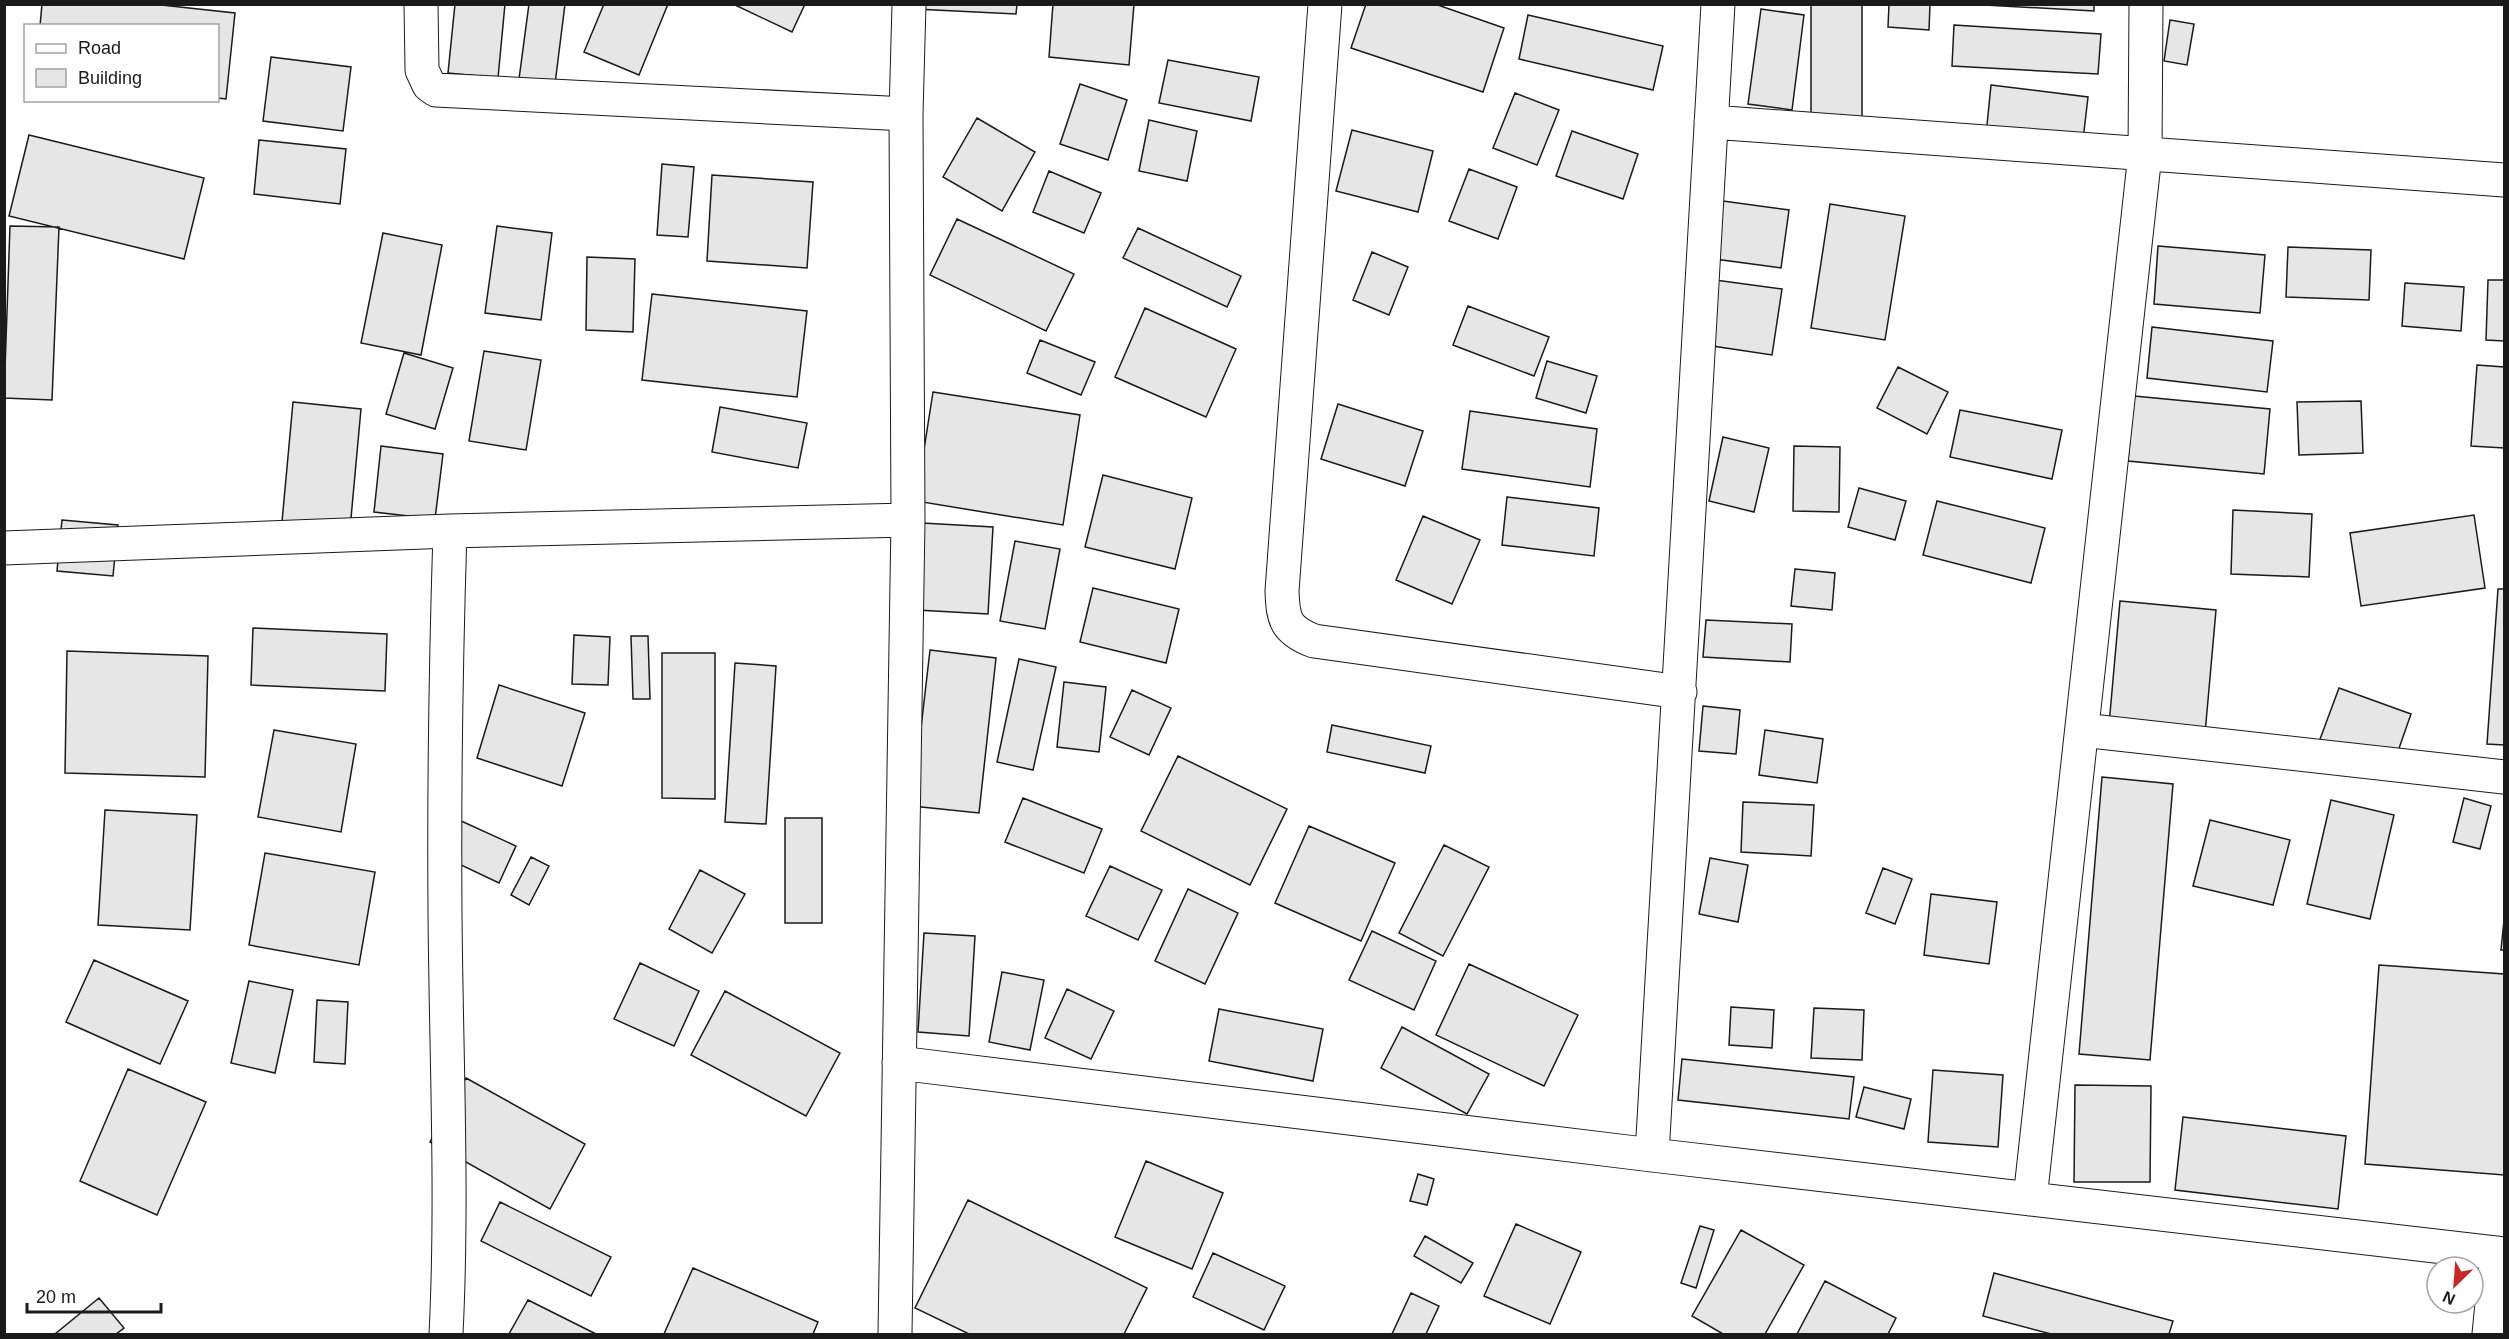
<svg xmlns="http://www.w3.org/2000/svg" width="2509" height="1339" viewBox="0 0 2509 1339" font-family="Helvetica,sans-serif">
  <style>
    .building { fill: #e6e6e6; stroke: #1a1a1a; stroke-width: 1.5 }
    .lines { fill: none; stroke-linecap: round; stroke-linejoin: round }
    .street-casing { stroke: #1a1a1a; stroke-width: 35 }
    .street { stroke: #fff; stroke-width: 33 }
  </style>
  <rect width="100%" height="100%" fill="#fff"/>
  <path class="building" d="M42,4H152L235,13L226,99L218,98V26H40Z
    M455,4H505L498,78L448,73Z
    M529,4H565L555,84L519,79Z
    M604,4H668L639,75L584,52Z
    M733,4H805L792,32Z
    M915,4H1017L1016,14L915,9Z
    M1053,4H1134L1129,65L1049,57Z
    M1366,4H1435L1504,28L1483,92L1351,48Z
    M1811,4H1862V118L1811,117Z
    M1889,4H1930L1929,30L1888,27Z
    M1966,4H2094V11Z
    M1761,9L1804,15L1792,110L1748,104Z
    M1528,15L1663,46L1653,90L1519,59Z
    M2170,20L2194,24L2187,65L2164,61Z
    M1954,25L2101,34L2098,74L1952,66Z
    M271,57L351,67L343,131L263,121Z
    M1168,60L1259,77L1251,121L1159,103Z
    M1080,84L1127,100L1108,160L1060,144Z
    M1991,85L2088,97L2081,157L1985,145Z
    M1515,93L1559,110L1537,165L1493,148Z
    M977,118L1035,152L1002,211L943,177Z
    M1149,120L1197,131L1187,181L1139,171Z
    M1352,130L1433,151L1418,212L1336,191Z
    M1572,131L1638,154L1623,199L1556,176Z
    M29,135L204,178L184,259L9,216Z
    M259,140L346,149L340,204L254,194Z
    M662,164L694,167L688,237L657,235Z
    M1469,169L1517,187L1498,239L1449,221Z
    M1049,171L1101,193L1084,233L1033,212Z
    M712,175L813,182L807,268L707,261Z
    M1723,201L1789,210L1781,268L1715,259Z
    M1830,204L1905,216L1885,340L1811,328Z
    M957,219L1074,274L1046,331L930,275Z
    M10,226L59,227L52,400L4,398Z
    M497,226L552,233L541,320L485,313Z
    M1138,228L1241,276L1227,307L1123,258Z
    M383,233L442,245L421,355L361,343Z
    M2158,246L2265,255L2260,313L2154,304Z
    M2288,247L2371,250L2369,300L2286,297Z
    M1372,252L1408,267L1389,315L1353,300Z
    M587,257L635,259L633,332L586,330Z
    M1715,280L1782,289L1772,355L1706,345Z
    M2488,280H2504V341L2486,340Z
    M2405,283L2464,287L2461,331L2402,326Z
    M652,294L807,311L797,397L642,380Z
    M1468,306L1549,337L1534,376L1453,345Z
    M1145,308L1236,349L1206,417L1115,377Z
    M2152,327L2273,341L2267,392L2147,378Z
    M1040,340L1095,362L1081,395L1027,373Z
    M484,351L541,360L526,450L469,441Z
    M404,353L453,368L435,429L386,414Z
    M1547,361L1597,376L1586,413L1536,398Z
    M2477,365L2504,367V448L2471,446Z
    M1898,367L1948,392L1927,434L1877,408Z
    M933,392L1080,415L1063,525L916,501Z
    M2134,396L2270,409L2264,474L2128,461Z
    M2361,401L2363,453L2299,455L2297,402Z
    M293,402L361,409L350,529L282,522Z
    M1338,404L1423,431L1405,486L1321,459Z
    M720,407L807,423L798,468L712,452Z
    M1960,410L2062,430L2052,479L1950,457Z
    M1470,411L1597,429L1590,487L1462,469Z
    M1723,437L1769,448L1754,512L1709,501Z
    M381,446L443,454L435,519L374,512Z
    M1794,446L1840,447L1839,512L1793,511Z
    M1103,475L1192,498L1175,569L1085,547Z
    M1859,488L1906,501L1895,540L1848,527Z
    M1507,497L1599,508L1594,556L1502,545Z
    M1937,501L2045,528L2031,583L1923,555Z
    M2233,510L2312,514L2309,577L2231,574Z
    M2474,515L2485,588L2361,606L2350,533Z
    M1423,516L1480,540L1452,604L1396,580Z
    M62,520L118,525L113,576L57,571Z
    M922,523L993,527L988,614L917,610Z
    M1015,541L1060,549L1045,629L1000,621Z
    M1795,569L1835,573L1832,610L1791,606Z
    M1093,588L1179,609L1166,663L1080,642Z
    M2498,589H2504V745L2487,744Z
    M2120,601L2216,610L2204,745L2108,736Z
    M1706,620L1792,624L1790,662L1703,657Z
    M253,628L387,634L385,691L251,685Z
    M574,635L610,637L608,685L572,684Z
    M631,636H648L650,699H633Z
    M930,650L996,658L979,813L912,806Z
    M67,651L208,656L205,777L65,773Z
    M662,653H715V799L662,798Z
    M1019,659L1056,667L1033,770L997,762Z
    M735,663L776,666L766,824L725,822Z
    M1064,682L1106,687L1099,752L1057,747Z
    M499,685L585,713L562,786L477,758Z
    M2339,688L2411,714L2389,777L2316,750Z
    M1132,690L1171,708L1149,755L1110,737Z
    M1703,706L1740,710L1736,754L1699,751Z
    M1332,725L1431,746L1425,773L1327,752Z
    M274,730L356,744L341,832L258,817Z
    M1765,730L1823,739L1817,783L1759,775Z
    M1178,756L1287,809L1250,885L1141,831Z
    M2102,777L2173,784L2150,1060L2079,1054Z
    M1023,798L1102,829L1084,873L1005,842Z
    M2464,798L2491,806L2480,849L2453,842Z
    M2331,800L2394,815L2370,919L2307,904Z
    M1743,802L1814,805L1811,856L1741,852Z
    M105,810L197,815L190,930L98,925Z
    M785,818H822V923H785Z
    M459,820L516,846L499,883L442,856Z
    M2210,820L2290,840L2273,905L2193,886Z
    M1309,826L1395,863L1361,941L1275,903Z
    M1444,845L1489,867L1443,956L1399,933Z
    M265,853L375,872L359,965L249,945Z
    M531,857L549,866L529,905L511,895Z
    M1710,858L1748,865L1738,922L1699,914Z
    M1110,866L1162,890L1138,940L1086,916Z
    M1883,868L1912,879L1895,924L1866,913Z
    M700,870L745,894L712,953L669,929Z
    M1188,889L1238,913L1205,984L1155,961Z
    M1931,894L1997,902L1989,964L1924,955Z
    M2504,920V950H2501Z
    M1372,931L1436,961L1414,1010L1349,980Z
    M924,933L975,936L969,1036L918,1032Z
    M94,960L188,1001L160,1064L66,1022Z
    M640,963L699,991L674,1046L614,1019Z
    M1469,964L1578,1015L1544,1086L1436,1035Z
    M2379,965L2504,974V1175L2365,1164Z
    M1002,972L1044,980L1030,1050L989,1042Z
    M249,981L293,990L275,1073L231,1063Z
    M1067,989L1114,1011L1091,1059L1045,1038Z
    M725,991L840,1053L806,1116L691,1055Z
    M317,1000L348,1002L345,1064L314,1062Z
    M1731,1007L1774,1010L1772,1048L1729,1045Z
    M1814,1008L1864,1010L1862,1060L1811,1058Z
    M1219,1009L1323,1029L1313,1081L1209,1061Z
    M1402,1027L1489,1074L1467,1114L1381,1068Z
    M1682,1059L1854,1077L1849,1119L1678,1100Z
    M128,1069L206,1102L157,1215L80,1181Z
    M1933,1070L2003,1075L1998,1147L1928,1142Z
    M466,1078L585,1144L550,1209L430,1142Z
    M2075,1085L2151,1086L2150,1182H2074Z
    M1864,1087L1911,1099L1904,1129L1856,1117Z
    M2183,1117L2346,1136L2338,1209L2175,1190Z
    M1146,1161L1223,1193L1192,1269L1115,1237Z
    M1418,1174L1434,1179L1427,1205L1410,1201Z
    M968,1200L1147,1288L1124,1334H969L915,1308Z
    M500,1202L611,1257L591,1296L481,1241Z
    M1516,1224L1581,1252L1550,1324L1484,1296Z
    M1700,1226L1714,1230L1696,1288L1681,1283Z
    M1741,1230L1804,1265L1765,1334H1723L1692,1316Z
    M1425,1236L1473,1263L1461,1283L1414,1256Z
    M1213,1253L1285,1286L1264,1330L1193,1297Z
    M693,1268L818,1322L813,1334H664Z
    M1994,1273L2173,1321L2169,1334H2051L1983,1316Z
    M1825,1281L1896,1318L1888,1334H1797Z
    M1411,1293L1439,1306L1426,1334H1392Z
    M99,1298L124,1328L116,1334H55Z
    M528,1300L596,1334H509Z"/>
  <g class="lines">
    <defs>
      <path id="street" d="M421,4L422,70L429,85L436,90L906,114
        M1325,4L1282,591C1283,619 1285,630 1314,641L1680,692
        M1711,122L2504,180
        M4,548L450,531L908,520
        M2082,730L2504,777
        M899,1063L1652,1155L2504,1254
        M1652,1155L1718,4
        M2030,1199L2145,154L2146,4
        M446,1334C453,1194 446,1053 445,912C444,785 446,658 450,531
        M895,1334L908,520L906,114L909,4
        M2489,1334L2497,1253"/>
    </defs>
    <use href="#street" class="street-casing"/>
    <use href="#street" class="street"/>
  </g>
  <rect width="2509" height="1339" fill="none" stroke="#1a1a1a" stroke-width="12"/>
  <rect x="24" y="24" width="195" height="78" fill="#ffffff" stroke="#a3a3a3" stroke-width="1.5"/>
  <rect x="36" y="44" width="30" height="9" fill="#ffffff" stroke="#a3a3a3" stroke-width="1.5"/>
  <text x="78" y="54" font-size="18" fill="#1a1a1a">Road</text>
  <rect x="36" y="69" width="30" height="18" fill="#e6e6e6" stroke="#a3a3a3" stroke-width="1.5"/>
  <text x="78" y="84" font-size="18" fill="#1a1a1a">Building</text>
  <g transform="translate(2455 1285) rotate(205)"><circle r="28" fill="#ffffff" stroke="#a3a3a3" stroke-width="1.5"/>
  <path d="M0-4.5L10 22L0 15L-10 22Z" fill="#c62828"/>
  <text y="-9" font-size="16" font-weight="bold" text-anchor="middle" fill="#1a1a1a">N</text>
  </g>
  <path d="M27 1303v9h134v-9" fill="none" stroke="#1a1a1a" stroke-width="3"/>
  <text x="36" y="1303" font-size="18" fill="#1a1a1a" stroke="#ffffff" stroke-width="4.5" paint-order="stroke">20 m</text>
</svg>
